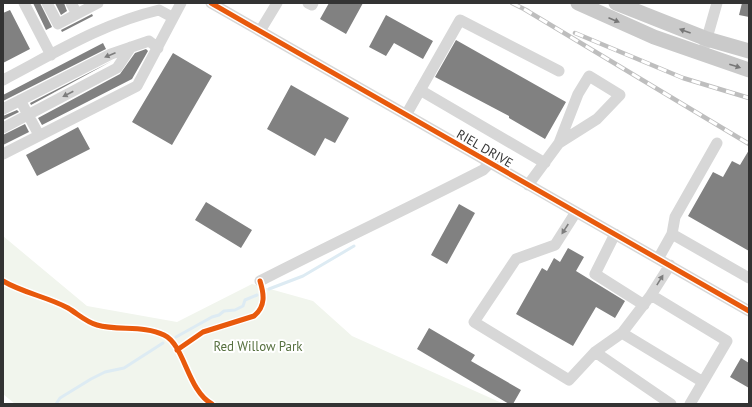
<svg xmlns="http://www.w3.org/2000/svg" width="752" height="407" viewBox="0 0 752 407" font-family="'PT Sans',sans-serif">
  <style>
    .green { fill: #f1f5ed }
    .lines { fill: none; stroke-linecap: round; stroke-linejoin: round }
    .stream { stroke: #ddebf3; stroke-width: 3 }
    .building { fill: #818181 }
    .minor { stroke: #d7d7d7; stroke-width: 11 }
    .major { stroke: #cacaca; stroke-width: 15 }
    .rail-casing { stroke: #bebebe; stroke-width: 4.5 }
    .rail { stroke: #fff; stroke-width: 3; stroke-dasharray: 9; stroke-linecap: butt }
    .cycleway-casing { stroke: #fff; stroke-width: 8 }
    .cycleway { stroke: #e8590c; stroke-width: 5 }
    .oneway { fill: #777 }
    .oneway2 { fill: #7d7d7d }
    .labels { text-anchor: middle; stroke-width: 4; stroke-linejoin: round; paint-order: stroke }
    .street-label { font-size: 13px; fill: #333; stroke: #fff }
    .park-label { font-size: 13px; fill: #56703f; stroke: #fff }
  </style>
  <rect width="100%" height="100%" fill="#fff"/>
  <path class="green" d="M3,236L87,306L177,322L252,284L313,301L352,336L504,404H15L3,394Z"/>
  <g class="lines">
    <path class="stream" d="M269,289L303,276L354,246
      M176,337L212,317L219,315L224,311L235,310L243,306L245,300L257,295
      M56,404L60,398L91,379L105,372L124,368L163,343"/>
  </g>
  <path class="building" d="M33,3H40L52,27L46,30Z
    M55,3H64L67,11L61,15Z
    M329,3H363L346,34L320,19Z
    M742,3H749V17L739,15Z
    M10,10L30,49L3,63V13Z
    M92,14L93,16L62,32L61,30Z
    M386,15L433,41L423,59L394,43L386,56L369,47Z
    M456,40L566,102L545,139L509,118V116L435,77Z
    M103,43L106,49L3,101V95Z
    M146,49L148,51L132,79L42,125L38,118L120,74L135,53Z
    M173,53L212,76L172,145L132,122Z
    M112,61L31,105L30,103Z
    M291,85L349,118L335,143L325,138L315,156L267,129Z
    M17,110L19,112L3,120V116Z
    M25,124L29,132L3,145V135Z
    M78,127L90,149L37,176L26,155Z
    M749,150V251L688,216L713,172L723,177L732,161L740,165Z
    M206,202L252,230L241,248L195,220Z
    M459,204L475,213L447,264L431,255Z
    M568,248L584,257L576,271L625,301L615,318L596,307L573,346L516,314L542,268L547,271L554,258L560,262Z
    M429,328L475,355L471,361L521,390L513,404H509L417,349Z
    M741,358L749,363V388L730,377Z"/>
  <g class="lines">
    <path class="minor" d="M24,3L51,55
      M47,3L58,24L98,3
      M71,3L77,14
      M211,3L749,311
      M308,3L312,5L313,3
      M260,31L277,3
      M705,45L717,3
      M3,80C53,54 103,23 159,10L172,17
      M420,90L545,163
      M20,100L39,135
      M3,109L111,54L149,41L158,48
      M406,115L460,20L559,71
      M3,128L117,68L131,47
      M3,154L137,86L181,3
      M528,185L559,143L597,119L620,95L589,76L578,94L559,143
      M576,212L555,245L516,259L474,322L569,380L595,352L622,333L651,295L727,341L690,404
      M615,234L595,274L644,305
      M672,234L749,278
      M658,259L672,234L675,217L717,143
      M260,281C334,243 409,208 483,170L490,163
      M651,295L670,265
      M622,333L703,382
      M595,352L671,404"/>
    <path class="major" d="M578,3L654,37L749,70
      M616,3L707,39L749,51"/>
    <defs>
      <path id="rail" d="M512,3L528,11
        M524,9L749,144
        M575,33L683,78L749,98"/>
    </defs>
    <use href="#rail" class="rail-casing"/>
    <use href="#rail" class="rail"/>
    <defs>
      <path id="cycleway" d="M211,3L749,311
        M3,281C23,293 48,297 68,308C78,314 86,322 97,325C118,331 144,325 164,335C185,345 187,390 212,404
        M177,350L203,332L254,316C266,306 264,294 260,281"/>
    </defs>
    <use href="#cycleway" class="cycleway-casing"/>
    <use href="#cycleway" class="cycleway"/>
  </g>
  <defs><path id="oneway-solid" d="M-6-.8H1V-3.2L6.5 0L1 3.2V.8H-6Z"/></defs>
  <g class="oneway">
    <use href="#oneway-solid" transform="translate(614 20) rotate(23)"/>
    <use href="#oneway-solid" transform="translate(685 31) rotate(-160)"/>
    <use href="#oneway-solid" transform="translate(735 66) rotate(18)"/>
  </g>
  <g class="oneway2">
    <use href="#oneway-solid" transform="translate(110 55) rotate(157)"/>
    <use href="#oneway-solid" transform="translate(68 94) rotate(153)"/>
    <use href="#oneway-solid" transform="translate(565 229) rotate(123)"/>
    <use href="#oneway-solid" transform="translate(660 280) rotate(-58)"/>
  </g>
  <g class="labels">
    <g class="street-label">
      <text transform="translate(485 148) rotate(30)" y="5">RIEL DRIVE</text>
    </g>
    <g class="park-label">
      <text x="258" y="351">Red Willow Park</text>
    </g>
  </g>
  <rect width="752" height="407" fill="none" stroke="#333333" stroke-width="8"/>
</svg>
